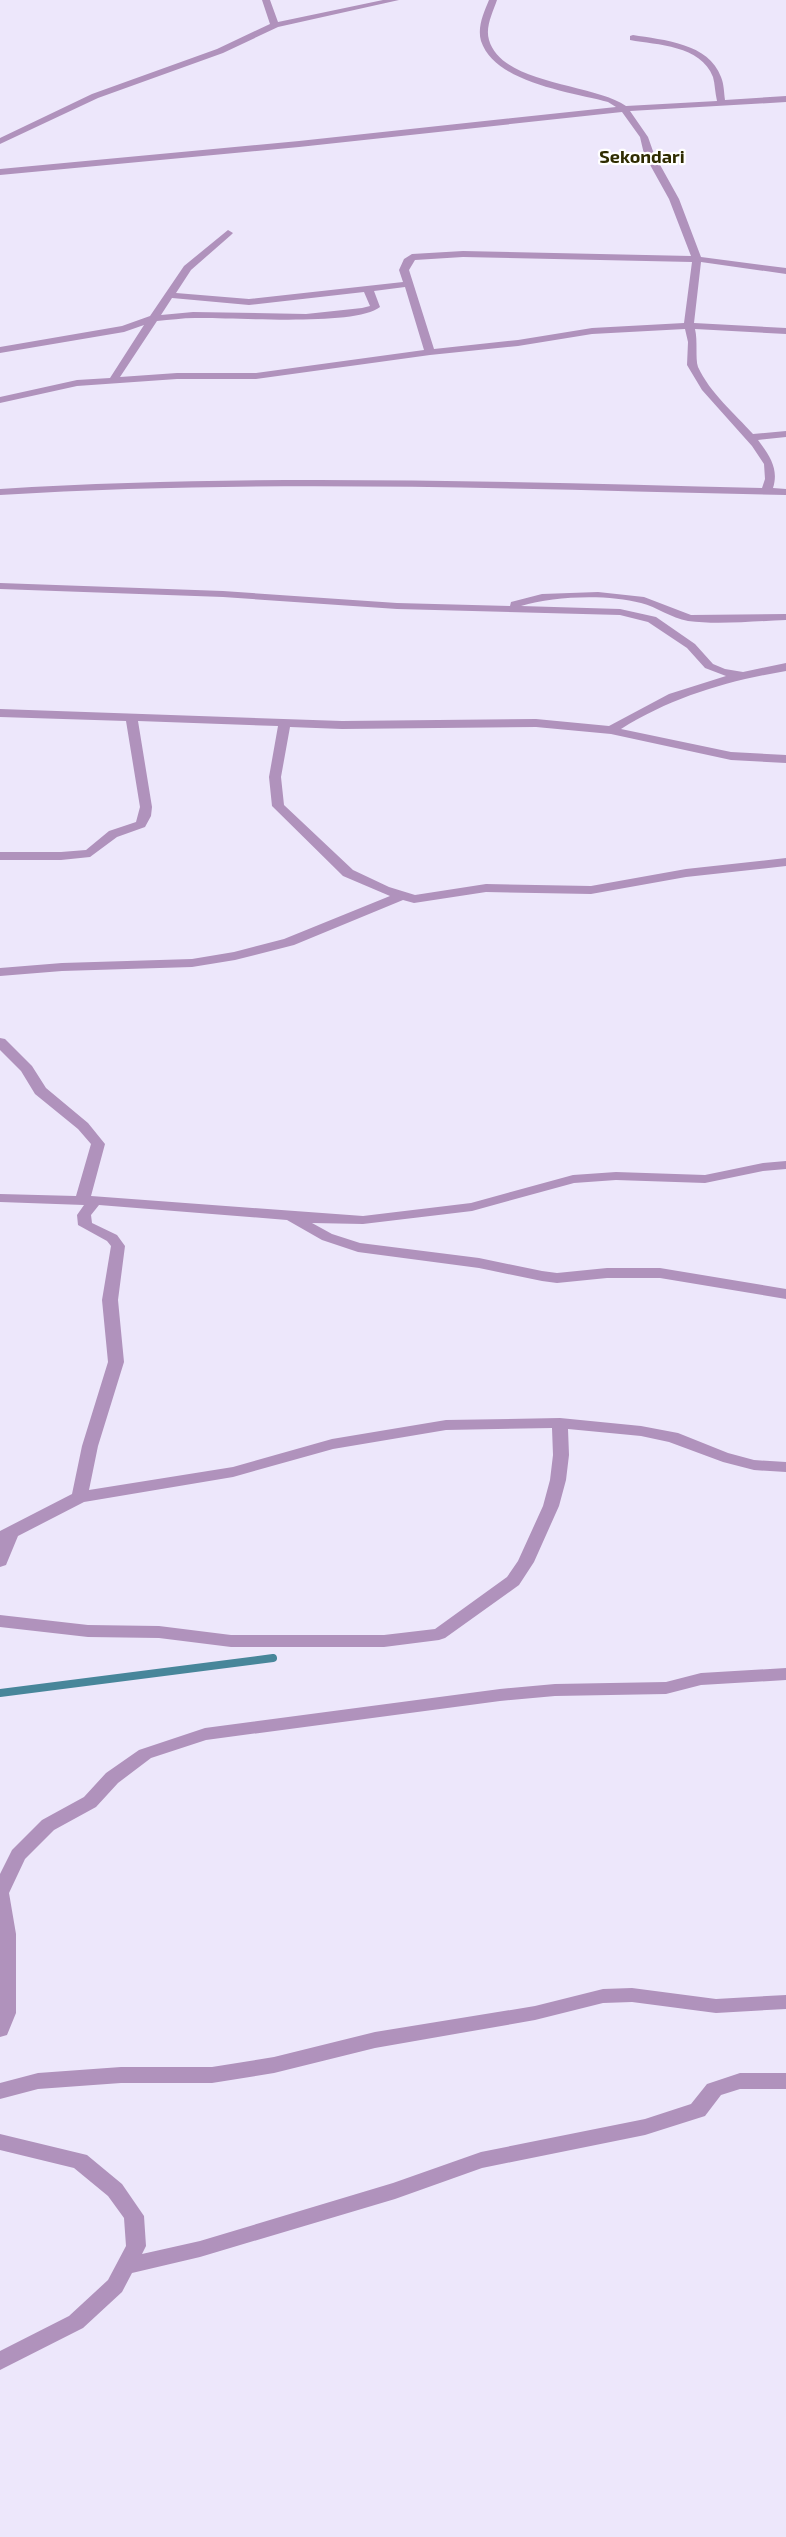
<svg xmlns="http://www.w3.org/2000/svg" width="786" height="2537" viewBox="0 0 786 2537" font-family="'Exo 2',sans-serif">
  <style>
    .lines { fill: none; stroke-linecap: round; stroke-linejoin: round }
    .stream { stroke: #48869a; stroke-width: 8 }
    .minor { fill: #b092bc; fill-rule: evenodd }
    .labels { text-anchor: middle; stroke-width: 4.5; stroke-linejoin: round; paint-order: stroke }
    .far-quarter-label { font-size: 18px; font-weight: bold; fill: #2f2c01; stroke: #fff }
  </style>
  <rect width="100%" height="100%" fill="#ede7fb"/>
  <g class="lines">
    <path class="stream" d="M0,1693L273,1658"/>
    <path class="minor" d="M262,0H270L278,22L383,0H399L278,27L223,53L98,98L0,144V138L92,94L217,49L270,24Z
      M489,0H497C493,12 485,27 489,40C502,85 593,83 626,106L717,101C715,93 715,84 713,77C701,45 657,45 630,40V36L633,35C663,40 709,43 721,77C724,84 724,93 725,100L786,96V102L630,111L648,137L654,154L679,199L701,257L786,268V274L701,262L694,323L786,328V334L695,329C698,341 695,358 698,367C710,393 735,414 753,434L786,431V437L758,440C770,456 779,469 773,488L786,489V495C525,489 261,479 0,495V489C253,473 508,482 762,488L765,479L764,464L752,446L702,390L687,365L688,342L685,329L592,334L518,346L430,355L256,379H177L77,386L0,403V397L77,380L110,378L144,325L124,332L0,353V347L122,326L150,316L184,266L228,230L233,233L231,235L191,270L176,293L249,299L403,282L399,270L404,259L412,254L463,251L691,256L669,199L644,154L640,137L622,112L299,147L0,175V169L299,141L616,107L608,102C571,92 495,83 481,41C477,27 484,12 489,0ZM463,257L692,262L684,323L592,328L518,340L434,349L409,270L415,260ZM405,287L424,350L256,373H177L120,377L157,321C170,320 182,318 195,318C231,317 355,327 380,307L374,291ZM364,292L370,306L362,308L306,314L193,312L161,315L172,298L249,305Z
      M0,583L223,591L397,603L510,606L511,602L542,594L598,592L644,597L691,615L786,614V620C755,621 718,625 688,621C671,618 657,607 641,603C607,594 554,596 521,606L620,609L656,617L695,644L713,664L725,669L743,672L786,663V671C727,681 672,697 621,729L731,752L786,755V763L731,760L611,734L536,727L342,729L290,727L281,777L284,805L353,870L389,887L415,895L486,884L591,886L686,869L786,858V866L686,877L591,894L486,892L414,903L403,900L294,945L235,960L192,967L62,971L0,976V968L62,963L192,959L234,952L284,939L390,896L343,876L272,806L269,777L278,726L138,721L152,807L151,816L145,827L117,837L90,857L61,860H0V852H61L86,850L109,831L136,822L140,807L126,721L0,717V709L342,721L536,719L609,726L669,694L726,676L705,668L687,648L648,622L620,615L397,609L223,597L0,589Z
      M0,1038L5,1039L32,1066L46,1088L88,1123L105,1144L91,1196L363,1216L471,1203L573,1175L616,1172L705,1175L763,1163L786,1161V1169L763,1171L705,1183L616,1180L574,1183L472,1211L363,1224L312,1223L332,1234L360,1243L479,1258L542,1271L557,1273L607,1268H660L786,1289V1299L660,1278H607L557,1283L542,1281L479,1268L358,1252L322,1240L287,1220L99,1205L91,1215L92,1223L117,1235L125,1246L118,1300L124,1362L98,1446L89,1490L233,1467L332,1439L446,1420L560,1418L641,1426L678,1433L728,1453L754,1460L786,1462V1472L754,1470L723,1462L669,1442L641,1436L568,1429L569,1455L566,1480L559,1506L534,1562L519,1585L445,1638L439,1640L384,1647H231L159,1638L88,1637L0,1627V1615L88,1625L159,1626L231,1635H384L435,1629L507,1577L518,1561L543,1506L550,1480L553,1455L552,1428L446,1430L333,1449L233,1477L84,1502L18,1536L6,1565L0,1567V1531L72,1494L82,1446L108,1362L102,1300L111,1246L107,1241L78,1225L77,1215L84,1205L0,1202V1194L76,1196L91,1144L78,1129L35,1094L21,1071L0,1050Z
      M786,1668V1680L701,1685L666,1694L555,1696L500,1701L206,1740L151,1758L118,1783L96,1807L54,1830L25,1859L9,1893L16,1934V2013L7,2035L0,2037V1874L12,1850L42,1820L84,1797L106,1773L139,1750L205,1728L500,1689L555,1684L666,1682L701,1673Z
      M632,1988L716,1999L786,1995V2009L716,2013L632,2002L603,2003L535,2020L375,2048L274,2073L212,2083H121L38,2089L0,2099V2083L38,2073L121,2067H212L274,2057L375,2032L535,2006L603,1989Z
      M740,2073H786V2089H740L721,2095L705,2116L645,2135L482,2168L395,2199L200,2257L132,2273L122,2292L83,2328L0,2370V2351L69,2316L108,2280L126,2246L124,2218L108,2196L74,2168L0,2150V2134L87,2155L122,2184L144,2216L146,2246L142,2254L200,2241L393,2183L481,2152L645,2119L691,2104L707,2084Z"/>
  </g>
  <g class="labels">
    <g class="far-quarter-label">
      <text x="642" y="163">Sekondari</text>
    </g>
  </g>
</svg>
